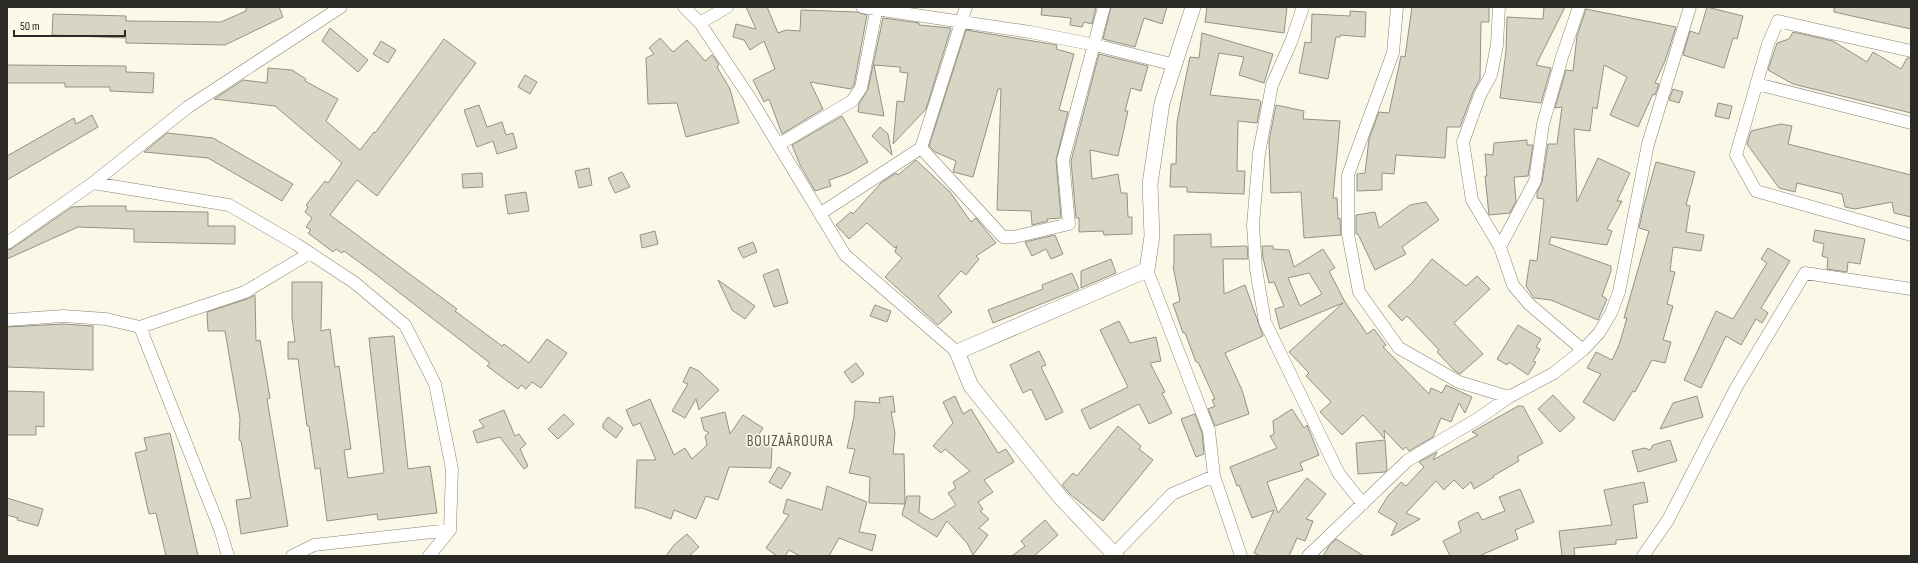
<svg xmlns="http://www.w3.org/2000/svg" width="1918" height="563" viewBox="0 0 1918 563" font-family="'Sofia Sans Condensed',sans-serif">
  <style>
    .building { fill: #d8d5c5; stroke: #959284; fill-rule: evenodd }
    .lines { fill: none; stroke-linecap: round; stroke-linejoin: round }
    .minor-casing { stroke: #868375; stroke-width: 13 }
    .tertiary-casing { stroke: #868375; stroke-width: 16 }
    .minor { stroke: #fff; stroke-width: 12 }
    .tertiary { stroke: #fff; stroke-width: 15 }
    .labels { text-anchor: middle; stroke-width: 3; stroke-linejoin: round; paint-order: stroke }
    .neighbourhood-label { font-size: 15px; letter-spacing: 1px; fill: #575547; stroke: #fbf8e8 }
  </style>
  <rect width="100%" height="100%" fill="#fbf8e8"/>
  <path class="building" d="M246,7H279L283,17L225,45L126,43V38L52,35L53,14L126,16V21L221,22L246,11Z
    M746,7H767L778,33L786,30L800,31L801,10L857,12L867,15L854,85L851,89L810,82L823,109L782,134L769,99L764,102L753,80L775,69L764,41L750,50L744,40L733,37L736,24L756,29Z
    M1042,7H1096L1092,24L1084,22L1082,27L1070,25L1071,18L1041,15Z
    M1111,7H1167L1162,24L1144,18L1135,47L1103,39Z
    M1207,7H1287L1284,33L1205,22Z
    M1412,7H1489V22H1481L1480,79L1473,92L1460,127H1447L1445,158L1396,155L1394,174L1382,173V190L1357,191V174L1365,173L1369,139L1379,112L1389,113L1401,56L1405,57Z
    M1544,7H1565L1536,65L1551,68L1541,103L1500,98L1506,51L1507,17L1543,19Z
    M1707,7L1743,16L1737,39L1733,38L1724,68L1683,55L1690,31L1699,34Z
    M1834,7H1911V29L1834,12Z
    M1586,9L1676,27L1665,61L1655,83L1659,84L1655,95L1653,94L1638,127L1610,115L1627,77L1604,65L1597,109L1593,107L1590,131L1574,129L1577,202L1598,158L1630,173L1617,201H1622L1607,229L1612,231L1607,245L1551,237L1549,244L1611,266V271L1602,296L1607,299L1598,320L1551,300L1534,298L1526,286L1530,260L1537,261L1544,199L1537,198V192L1542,182L1548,144H1557L1562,107L1555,108L1566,70L1573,71L1577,36Z
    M1350,11L1366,12L1365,37L1340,35V37H1336L1328,79L1299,73L1305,42L1311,43L1312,14L1350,16Z
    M883,18L919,23V25L951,28L926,109L893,144L897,101L904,102L908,73L900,72V67L874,65L884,116L858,112L859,104L868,89Z
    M330,28L368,60L358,72L322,41Z
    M966,30L1057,45L1056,49L1074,54L1059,110L1068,112L1056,160L1061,218L1047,219L1048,221L1032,225L1031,211L997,210L1001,89H998L973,177L953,172L956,161L935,152L929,146Z
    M1793,32L1833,41L1867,62L1873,52L1901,69L1907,58H1911V113L1793,84L1768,70L1777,43L1789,39Z
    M1202,33L1273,54L1264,83L1239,75L1244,57L1219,53L1210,95L1259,100L1261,102L1257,123L1238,121L1237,171H1245L1244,194L1187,192V187H1170L1171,164H1176L1177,122L1184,86L1190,57L1199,58Z
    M660,38L673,52L687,40L705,61L712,55L714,57L719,65L717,67L730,89L739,123L686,137L677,103L648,104L646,58L654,54L649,48Z
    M444,39L476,63L377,196L357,180L330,215L457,309L455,311L502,346L504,344L529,363L547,339L567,353L541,388L532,382L526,389L521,385L518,389L487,366L490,363L374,273L344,251L342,253L336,249L333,252L308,233L311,230L306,227L312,218L305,212L308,207L306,205L325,181L328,183L342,163L275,106L214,99L243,80L267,83L268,68L292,70L306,79L305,81L338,99L326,121L360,150L374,132L375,133Z
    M381,41L396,50L388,63L373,54Z
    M1099,54L1148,66L1141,91L1131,88L1125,111H1128L1118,156L1090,150L1092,179L1118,174L1121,193H1127L1128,217H1132V234L1104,235L1103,231L1079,232V218H1076L1071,161Z
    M7,65L126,66V72L154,73L153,93L110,91V87H65V83H7Z
    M525,75L537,82L530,94L518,87Z
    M1673,89L1683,92L1679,103L1669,100Z
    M1718,103L1732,106L1729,119L1715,116Z
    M479,105L487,127L502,122L506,135L513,133L517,148L497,154L493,141L477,147L464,110Z
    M1276,105L1304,111L1303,119L1340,121L1333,198H1337L1338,219L1340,218L1341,235L1304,238L1301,192L1271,193L1269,141Z
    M92,115L98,127L7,180V156L74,118L76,124Z
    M842,116L868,162L849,173L829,180L831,186L815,191L800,165L792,145Z
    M1781,124L1792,126L1788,144L1911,175V217L1894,213L1892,202L1855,209L1845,207L1842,194L1797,183L1795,192L1779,188L1747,144L1751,131Z
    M880,127L888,134L892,155L872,136Z
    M167,133L213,138L293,184L282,201L208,158L144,152Z
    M1527,140V145H1533L1528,176L1514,177L1516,201L1510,213L1489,215L1485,176H1487L1485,154L1493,155L1494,143Z
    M916,160L950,192L971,222L976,218L996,243L976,256L979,259L966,275L961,271L938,296L952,312L938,325L885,277L902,258L895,252L897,246L895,248L867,223L849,239L836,225L851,212L853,214L881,183L896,173L898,175Z
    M1656,162L1695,172L1686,205L1690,206L1686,232L1704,235L1701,251L1673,247L1670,271L1675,272L1667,304L1673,306L1663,340L1671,342L1665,363L1652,360L1635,392L1633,391L1614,421L1583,402L1601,374L1587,368L1596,352L1612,360L1619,345L1627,318H1624L1649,231L1639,228L1644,205Z
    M589,168L592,185L579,188L575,171Z
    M622,172L630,187L615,193L608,178Z
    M482,173L483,187L463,188L462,174Z
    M526,192L529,211L508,214L505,195Z
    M1426,202L1439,220L1402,247L1406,254L1375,270L1358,234H1356V215L1375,212L1379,228L1410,205Z
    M91,206H126V211L208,212V226H235V244L134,242V229L78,227L7,259V250L11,249L72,207Z
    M1815,230L1865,239L1860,264L1848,262L1847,272L1827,269L1828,258L1822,256L1824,244L1813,241Z
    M655,231L658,244L642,248L640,235Z
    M1211,234V247L1247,246L1248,259H1223L1224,294L1245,285L1263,336L1225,353L1242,390L1249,414L1215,426L1208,409L1215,406L1212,400L1215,399L1198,362H1196L1185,333H1183L1173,304L1180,301L1173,266H1174V235Z
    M1055,235L1063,254L1051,259L1046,249L1032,256L1025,242Z
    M753,242L757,252L743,258L738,248Z
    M1262,246H1273V249L1289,250L1294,267L1323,249L1335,268L1329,271L1345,302L1367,334L1374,329L1386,345L1383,347L1429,394L1431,388L1442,393L1446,385L1472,397L1465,413L1459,403L1451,422L1441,418L1433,437L1409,451L1406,447L1403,450L1384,430L1385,439L1363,415L1342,435L1320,412L1331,402L1306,376L1309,373L1289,352L1343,303L1280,329L1275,309L1284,306L1274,282L1269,283L1263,258ZM1309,273L1322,294L1300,306L1288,278Z
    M1768,248L1790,261L1761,308L1768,313L1762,323L1756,319L1741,345L1726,336L1701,388L1684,380L1716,311L1733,319L1767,263L1761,259Z
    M1111,259L1116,273L1081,288V271Z
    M1432,259L1466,286L1477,276L1490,289L1454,323L1483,354L1460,374L1454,370L1437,352L1439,350L1407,316L1402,321L1388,306L1412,283Z
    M778,269L788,303L774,307L763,275Z
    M1072,273L1079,289L993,323L988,310L1043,289L1042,285Z
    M718,280L755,306L745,319L732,310Z
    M292,282H322L321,331L330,329L335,367L339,366L351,449L344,450L348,478L384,473L369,338L394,336L408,469L430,466L437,513L378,520L377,514L327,521L320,468L315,469L309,426H307L298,359H288V342H295L292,317Z
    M255,295L256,341L260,340L270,398L267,399L288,526L241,534L236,500L251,498L241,441L239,440L240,419L225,331H208L207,312L247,299Z
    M875,305L891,311L887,322L870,316Z
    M1119,321L1130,343L1156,337L1161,361L1150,363L1165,392L1162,393L1172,413L1149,424L1139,404L1090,429L1081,410L1128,387L1100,330Z
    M63,324L93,326V370L7,367V327Z
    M1518,325L1541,339L1536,347L1540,349L1533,361L1536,362L1528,375L1509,362L1507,365L1497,359Z
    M1039,351L1046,365L1041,367L1063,412L1046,420L1031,389L1023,393L1010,365Z
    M856,363L864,374L852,383L844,372Z
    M690,367L699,371L719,390L699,410L696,399L685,418L672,411L688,384L683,382Z
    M7,391L44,392V427L36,426V435H7Z
    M1553,395L1575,418L1560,432L1538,409Z
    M893,396L895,412H891L895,433L893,454H904L905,504L869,503L870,477L849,473L855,449L847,448L854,417L855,401L880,403L879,398Z
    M955,396L963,414L971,409L998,453L1006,449L1014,462L984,480L993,492L978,502L983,509L980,511L989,519L979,528L988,535L973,555L967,543L947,521L937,537L902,515L907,496H920L919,512L932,520L956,505L948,493L956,488L953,482L970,471L945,449L941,453L933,446L953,423L943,402Z
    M1697,396L1703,417L1660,429L1673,403Z
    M650,399L674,455L685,448L692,459L707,445L705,436L709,433L704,430L701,418L725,412L730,434L743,415L763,428L752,445L772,446L771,468L729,467L718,500L706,496L696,519L674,510L671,519L642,508H635L637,460H656L640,423L633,426L626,410Z
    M1518,406H1523L1543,443L1517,457L1519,461L1493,476L1494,477L1474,489L1471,482L1463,489L1454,480L1444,490L1436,481L1406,513L1420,519L1391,536L1397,523L1378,512L1388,496L1401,482L1406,486L1424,467L1419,462L1437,452L1433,460L1478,435L1472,432Z
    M1292,409L1304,428L1307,425L1319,455L1300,463L1303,470L1267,482L1278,513L1307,478L1326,494L1306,519L1313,521L1305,541L1297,538L1289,556H1261L1254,553L1274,510L1252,518L1239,485L1237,486L1230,467L1277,448L1270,436L1274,434L1273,421Z
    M504,410L515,436L519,434L526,444L520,449L528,466L524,469L500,437L477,443L473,431L484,427L479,420Z
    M564,414L574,424L558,439L548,429Z
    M1195,414L1202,433L1204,454L1196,457L1181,419Z
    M608,417L623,428L616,438L603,428V424Z
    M1118,426L1141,446L1139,449L1153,460L1103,521L1070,494L1062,485L1073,473L1077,476Z
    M170,433L198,556H166L156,513L149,514L135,453L147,450L144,438Z
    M1385,440L1387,470L1385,472L1358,474L1356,443Z
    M1670,440L1677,461L1638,472L1632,451L1644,448L1650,450L1653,445Z
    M778,467L791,473L781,489L769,482Z
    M1644,482L1648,502L1633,505L1637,538L1616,540V544L1574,548L1575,556H1562L1559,531L1612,525L1604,490Z
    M827,486L867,502L859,532L876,535L872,551L839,538L829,556H800L789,550L785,556H777L766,548L789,515L783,513L787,499L822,510Z
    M1520,489L1534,522L1515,530L1518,539L1479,556H1450L1443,541L1461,532L1458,522L1478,512L1482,520L1505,511L1499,497Z
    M7,498L43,509L38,526L17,520L18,518L7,515Z
    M1045,520L1058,535L1034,556H1012L1025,546L1021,541Z
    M687,534L699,547L689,556H666L674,545Z
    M1336,539L1364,556H1323L1329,546Z"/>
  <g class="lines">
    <defs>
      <path id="minor" d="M684,7L700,23L750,98L845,255L957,352
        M862,7L1030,32L1095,45L1175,65
        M1303,7L1291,42L1272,85L1259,153L1253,225L1256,269L1265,322L1339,474L1363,504
        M1397,7L1393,53L1348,175V234L1359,292L1399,348L1459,382L1509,397
        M1499,7L1497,45L1491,75L1480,95L1463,142L1472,200L1500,247L1513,285L1529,304L1583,350
        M700,23L727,7
        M1911,51L1778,21L1768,44L1736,155L1756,191L1911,235
        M1757,84L1911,123
        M778,145L852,101L861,88L877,7
        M921,148L1003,237H1014L1069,224L1063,160L1104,7
        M93,183L229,205L296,244L355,283L405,325L435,384L452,469L450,530L429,556
        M821,213L921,148L966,7
        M7,243L93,183L188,107L341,7
        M1500,247L1535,181L1543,124L1562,57L1579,7
        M7,320L63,316L106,319L140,327L245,292L310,253
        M140,327L220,529L228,556
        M1214,476L1241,556
        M1114,554L1172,494L1214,476L1209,431L1147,270
        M292,556L314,545L450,530
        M1308,556L1407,461L1479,418L1509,397L1554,373L1583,350L1599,333L1611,313L1619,292L1648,144L1690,7
        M1643,556L1668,520L1737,386L1805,273L1911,289"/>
      <path id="tertiary" d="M1116,556L1061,498L971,386L957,352L1147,270L1152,236L1150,184L1162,103L1193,7"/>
    </defs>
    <use href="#minor" class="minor-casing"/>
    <use href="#tertiary" class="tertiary-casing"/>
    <use href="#minor" class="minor"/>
    <use href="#tertiary" class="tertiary"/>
  </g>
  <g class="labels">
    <g class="neighbourhood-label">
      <text x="790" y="446">BOUZAÂROURA</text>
    </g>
  </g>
  <rect width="1918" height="563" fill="none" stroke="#2b2a24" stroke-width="16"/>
  <path d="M14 30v6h111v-6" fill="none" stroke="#2b2a24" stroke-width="2"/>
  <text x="20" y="30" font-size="12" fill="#2b2a24" stroke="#fbf8e8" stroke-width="3" paint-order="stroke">50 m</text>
</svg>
